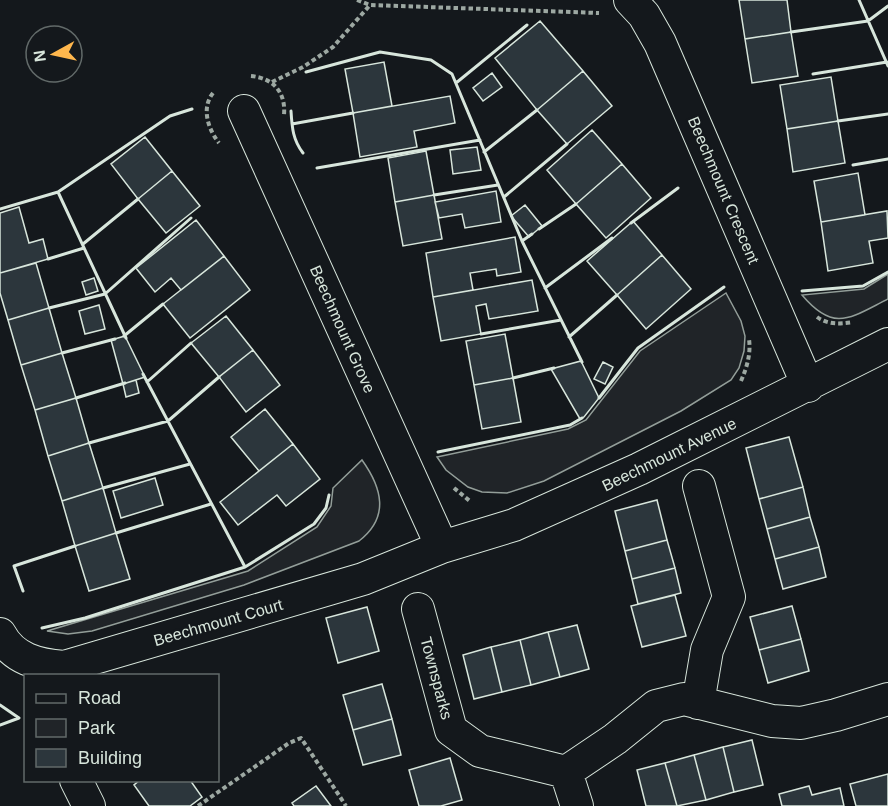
<svg xmlns="http://www.w3.org/2000/svg" width="888" height="806" viewBox="0 0 888 806" font-family="Arial,sans-serif">
  <style>
    .green { fill: #202428; stroke: #939e99; stroke-width: 1.5 }
    .building { fill: #2c363c; stroke: #d8e6dc; stroke-width: 1.5 }
    .lines { fill: none; stroke-linecap: round; stroke-linejoin: round }
    .street-casing { stroke: #d8e6dc; stroke-width: 34 }
    .path { stroke: #9da8a2; stroke-width: 4; stroke-dasharray: 4.5 3; stroke-linecap: butt }
    .street { stroke: #14181c; stroke-width: 32 }
    .wall { stroke: #d8e6dc; stroke-width: 3 }
    .labels { text-anchor: middle; stroke-width: 4.5; stroke-linejoin: round; paint-order: stroke }
    .street-label { font-size: 16px; fill: #d8e6dc; stroke: #14181c }
  </style>
  <rect width="100%" height="100%" fill="#14181c"/>
  <path class="green" d="M888,274V299C850,318 834,333 802,295L864,289Z
    M726,293L741,321L745,336L744,351L739,368L731,380L681,411L544,481L507,493L482,492L468,487L446,470L437,457L568,429L586,420L640,351Z
    M362,460C382,488 390,517 359,541L244,585L92,631L68,634L47,631L248,571L317,527L331,506L333,488Z"/>
  <path class="building" d="M739,0H787L791,32L745,39Z
    M540,21L583,71L537,110L495,58Z
    M791,32L798,76L752,83L745,39Z
    M384,62L392,106L353,113L345,69Z
    M583,71L612,106L567,144L537,110Z
    M492,73L502,87L483,101L473,88Z
    M831,77L838,121L787,129L780,85Z
    M450,96L455,123L414,131L417,147L360,157L353,113Z
    M838,121L845,163L793,172L787,129Z
    M592,130L622,164L576,204L547,170Z
    M145,137L172,171L138,199L111,164Z
    M477,147L481,170L453,174L450,150Z
    M426,151L434,195L395,202L388,158Z
    M622,164L651,198L606,238L576,204Z
    M172,171L200,206L166,233L138,199Z
    M858,173L865,215L821,222L814,181Z
    M496,191L501,222L465,228L462,214L439,218L435,202Z
    M434,195L442,239L403,246L395,202Z
    M525,205L542,226L529,237L511,216Z
    M19,207L29,243L43,239L48,259L0,273V213Z
    M887,211L888,238L869,241L873,263L828,271L821,222Z
    M196,220L224,256L181,290L171,278L155,292L136,268Z
    M633,221L662,255L617,295L587,261Z
    M515,237L521,272L497,276L496,269L470,273L473,290L433,297L426,253Z
    M662,255L691,289L646,329L617,295Z
    M224,256L250,290L190,338L163,304Z
    M36,263L49,308L8,320L0,293V273Z
    M94,278L98,291L86,295L82,282Z
    M532,280L538,311L489,319L486,304L476,306L481,334L441,341L433,297Z
    M99,305L105,329L85,334L79,311Z
    M49,308L62,353L21,365L8,320Z
    M226,316L253,350L219,377L191,343Z
    M505,334L513,378L474,385L466,341Z
    M125,336L145,377L123,384L111,340Z
    M253,350L280,385L246,412L219,377Z
    M62,353L76,398L35,410L21,365Z
    M581,361L599,398L584,417L580,419L551,369Z
    M603,362L613,367L605,384L594,379Z
    M513,378L521,422L482,429L474,385Z
    M136,380L139,393L126,397L123,384Z
    M76,398L89,443L48,456L35,410Z
    M265,409L293,444L259,471L231,437Z
    M789,437L803,487L759,499L746,448Z
    M89,443L103,488L62,501L48,456Z
    M293,444L320,479L286,506L277,495L238,525L220,502Z
    M155,478L163,505L121,518L113,491Z
    M803,487L810,517L767,529L759,499Z
    M103,488L116,533L75,546L62,501Z
    M657,500L667,540L625,551L615,511Z
    M810,517L819,547L775,559L767,529Z
    M116,533L130,579L89,591L75,546Z
    M667,540L675,568L632,579L625,551Z
    M819,547L826,577L783,589L775,559Z
    M675,568L681,593L638,604L632,579Z
    M675,595L686,636L642,647L631,606Z
    M792,606L801,639L759,650L750,617Z
    M367,607L379,651L338,663L326,618Z
    M577,625L589,669L560,677L548,632Z
    M548,632L560,677L531,685L520,640Z
    M801,639L809,671L768,683L759,650Z
    M520,640L531,685L502,692L491,647Z
    M491,647L502,692L474,699L463,655Z
    M382,684L392,719L353,730L343,695Z
    M392,719L401,755L363,765L353,730Z
    M752,740L763,785L734,792L723,747Z
    M723,747L734,792L706,800L694,755Z
    M694,755L706,800L677,806L665,763Z
    M450,758L462,800L441,806H419L409,770Z
    M665,763L677,806H646L637,770Z
    M888,774V806H856L850,784Z
    M140,780H190L202,797L190,806H149L134,785Z
    M316,786L331,806H294L292,803Z
    M809,786L812,795L840,788L844,806H782L779,794Z"/>
  <g class="lines">
    <defs>
      <path id="street" d="M630,0L644,15L660,43L808,386
        M244,111L442,547
        M418,609L451,730L480,751L566,772L615,739L656,706L684,699L772,721L801,723L836,715L888,699
        M0,634C13,659 38,665 64,667L363,579L442,547L514,525L639,469L888,344
        M698,703L707,650L729,597L699,486
        M566,772L577,806
        M76,780L89,806"/>
    </defs>
    <use href="#street" class="street-casing"/>
    <path class="path" d="M357,0L370,5L599,13
      M251,76C273,78 286,92 284,115
      M272,82L303,67L333,47L370,5
      M213,93C201,108 208,129 219,143
      M817,317C828,325 840,324 853,322
      M741,381C747,367 751,354 749,339
      M454,488L471,502
      M198,806L289,743L301,738L346,806"/>
    <use href="#street" class="street"/>
    <path class="wall" d="M859,0L888,66
      M791,32L868,21L888,6
      M306,72L380,52L431,60L452,74L522,241
      M813,74L887,62
      M456,83L527,25
      M291,111C292,128 293,140 303,153
      M838,121L888,114
      M292,124L353,113
      M484,152L537,110
      M853,165L888,159
      M317,168L480,140
      M58,192L126,338
      M434,195L498,185
      M504,197L567,144
      M0,209L58,192L170,116L192,109
      M631,223L678,188
      M539,229L576,204
      M532,234L522,241L582,362
      M83,244L138,199
      M48,259L84,248
      M545,288L612,238
      M802,291L863,286L888,272
      M49,308L105,294L191,218
      M481,334L561,320
      M124,336L163,304
      M569,337L617,295
      M62,353L115,339
      M143,374L245,567
      M513,378L554,368
      M147,382L191,343
      M76,398L125,383
      M599,398L638,348L724,287
      M89,443L168,421L219,377
      M438,452L570,425L582,418
      M103,488L190,464
      M116,533L211,504
      M23,591L14,566L75,546
      M42,628L85,618L245,567L314,524L326,508L329,495
      M0,705L19,718L0,725"/>
  </g>
  <g class="labels">
    <g class="street-label">
      <text transform="translate(724 190) rotate(67)" y="6">Beechmount Crescent</text>
      <text transform="translate(343 329) rotate(66)" y="6">Beechmount Grove</text>
      <text transform="translate(669 454) rotate(-26)" y="6">Beechmount Avenue</text>
      <text transform="translate(218 622) rotate(-16)" y="6">Beechmount Court</text>
      <text transform="translate(437 678) rotate(75)" y="6">Townsparks</text>
    </g>
  </g>
  <rect x="24" y="674" width="195" height="108" fill="#14181c" stroke="#626a69" stroke-width="1.5"/>
  <rect x="36" y="694" width="30" height="9" fill="#14181c" stroke="#626a69" stroke-width="1.5"/>
  <text x="78" y="704" font-size="18" fill="#d8e6dc">Road</text>
  <rect x="36" y="719" width="30" height="18" fill="#202428" stroke="#626a69" stroke-width="1.5"/>
  <text x="78" y="734" font-size="18" fill="#d8e6dc">Park</text>
  <rect x="36" y="749" width="30" height="18" fill="#2c363c" stroke="#626a69" stroke-width="1.5"/>
  <text x="78" y="764" font-size="18" fill="#d8e6dc">Building</text>
  <g transform="translate(54 54) rotate(262)"><circle r="28" fill="#14181c" stroke="#626a69" stroke-width="1.5"/>
  <path d="M0-4.5L10 22L0 15L-10 22Z" fill="#ffb74d"/>
  <text y="-9" font-size="16" font-weight="bold" text-anchor="middle" fill="#d8e6dc">N</text>
  </g>
</svg>
